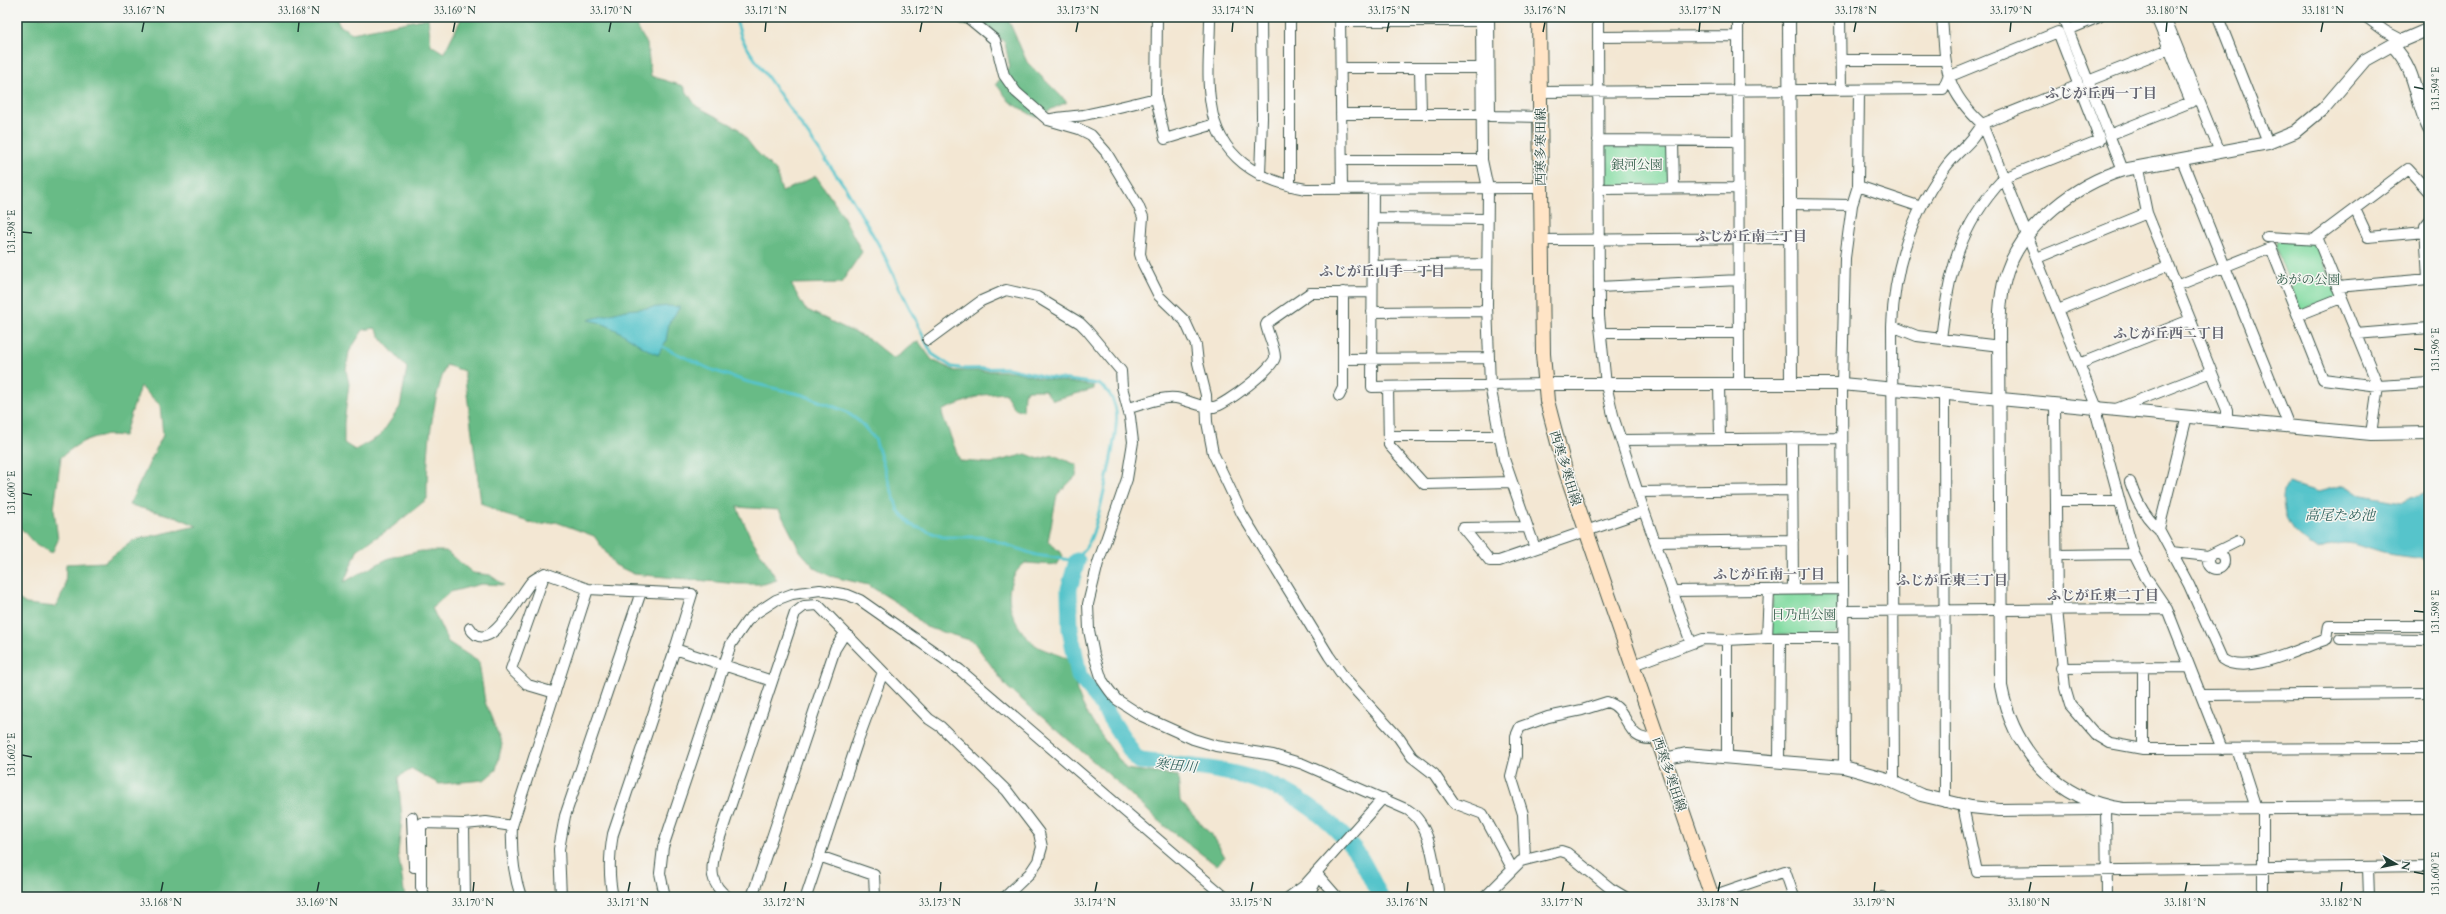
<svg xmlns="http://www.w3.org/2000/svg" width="2446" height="914" viewBox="0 0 2446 914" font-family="Cardo,'Noto Serif JP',serif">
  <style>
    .green { fill: #81dba0; stroke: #508c6a }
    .forest { fill: #68bb86; stroke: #447c5d; fill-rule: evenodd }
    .water { fill: #56c4cb; stroke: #3a8080 }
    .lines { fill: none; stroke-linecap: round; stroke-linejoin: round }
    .stream { stroke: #56c4cb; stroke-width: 3 }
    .river { stroke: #56c4cb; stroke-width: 17 }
    .minor-casing { stroke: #3f564c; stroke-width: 12 }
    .tertiary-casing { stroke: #3f564c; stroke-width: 14 }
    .secondary-casing { stroke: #3f564c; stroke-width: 16 }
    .minor { stroke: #fff; stroke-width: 10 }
    .tertiary { stroke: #fff; stroke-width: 12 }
    .secondary { stroke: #ffe4c6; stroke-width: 14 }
    .ticks { fill: none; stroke: #1f3d34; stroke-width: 1.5 }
    .labels { text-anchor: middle; stroke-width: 3; stroke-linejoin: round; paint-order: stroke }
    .street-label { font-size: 13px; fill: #1f3d34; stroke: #f6f6f2 }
    .park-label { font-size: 13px; fill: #335d4a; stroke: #f6f6f2 }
    .neighbourhood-label { font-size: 14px; font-weight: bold; fill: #646570; stroke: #f6f6f2 }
    .water-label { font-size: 14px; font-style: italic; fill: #2d5f5a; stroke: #f6f6f2 }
    .neatline { fill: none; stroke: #1f3d34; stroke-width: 1.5 }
    .ticks-label { font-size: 10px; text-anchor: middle; fill: #1f3d34 }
  </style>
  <rect width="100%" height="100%" fill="#f6f6f2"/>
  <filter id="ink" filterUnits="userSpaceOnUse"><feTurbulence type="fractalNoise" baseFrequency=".025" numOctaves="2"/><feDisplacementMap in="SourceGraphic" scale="8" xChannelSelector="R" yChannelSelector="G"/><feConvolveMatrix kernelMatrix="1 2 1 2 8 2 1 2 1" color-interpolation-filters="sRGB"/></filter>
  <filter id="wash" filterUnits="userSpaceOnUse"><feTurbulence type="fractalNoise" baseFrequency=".012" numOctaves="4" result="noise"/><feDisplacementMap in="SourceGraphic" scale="16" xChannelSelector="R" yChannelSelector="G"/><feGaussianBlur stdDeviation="0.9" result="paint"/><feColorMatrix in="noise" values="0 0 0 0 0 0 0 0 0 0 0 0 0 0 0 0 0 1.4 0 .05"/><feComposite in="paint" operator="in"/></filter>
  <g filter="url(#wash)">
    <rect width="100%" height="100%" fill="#f3e7d3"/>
    <path class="green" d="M1605,144L1668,145L1671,182L1669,185H1606L1602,182V146Z
      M2277,241L2315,243L2337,297L2301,311L2275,247Z
      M1773,593H1834L1838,596V630L1835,634L1773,635L1770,632Z"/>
    <path class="forest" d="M17,17H336L339,25L352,33L428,18L431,45L444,53L462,17H631L647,44L651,76L683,86L696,106L738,128L754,149L776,171L782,192L816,176L842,214L862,252L841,283L791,284L805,309L870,340L892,358C903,357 908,343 919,342L932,360L955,371H1013L1040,378L1094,386V389L1053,400L1044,390H1028L1024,393L1023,411L1014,408L1005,393L982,395L943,410L942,414L960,461L991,463L1026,454L1039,459L1053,455L1077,465L1076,476L1057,495L1048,541L1063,555L1057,565L1025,563C996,585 1011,628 1037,646C1046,652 1063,654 1070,662C1077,669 1074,682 1077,691C1087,720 1108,744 1126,769L1178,776L1180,801L1215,839L1225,857L1216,865L1163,825L1115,780L1007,687L973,641L926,627L904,607L868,585L830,576L815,568L800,551L779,510L737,507L750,536L777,580L764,584H738L634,574L615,565L594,536L556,522L539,525L505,515L481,503L464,371L446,365C430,408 427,454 427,499L391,528L358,549L344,582L389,558L421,551H446L473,573L490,575L504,585L481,584L450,592L432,608L448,642L479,662L485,702L502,744L496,770L484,780L439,784L412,769L398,777L402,818L398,853L405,897H17V598L26,604L56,607L65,588L66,564L104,562L134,540L197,526L177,517L129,505L163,435L160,405L140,386L124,436C96,433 83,439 61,457L54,509L58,540L52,553L34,543L17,524ZM375,328L383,341L407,368L400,407L380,436L355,450L344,443V423L349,384L346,370L349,352L363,330Z
      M954,17H1007L1027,62L1067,102L1035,117L1010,102L996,84L1010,67L1005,43L988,27L961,25Z"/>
    <path class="water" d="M669,306L680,307L669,323L666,341L658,355C632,343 616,324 588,320L626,310Z
      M2289,483L2318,492L2344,485L2363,495L2402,502L2429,491V560C2414,557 2398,556 2383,553C2353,545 2350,537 2318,550C2311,545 2301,539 2295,533C2285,522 2277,495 2289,483Z"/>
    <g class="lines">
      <path class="stream" d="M661,346L712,370L748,382L803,395L845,411L860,422L875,439L898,510L911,525L943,537H984L1036,555L1077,561C1081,554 1087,547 1090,540C1098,523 1120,427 1116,411C1114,400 1108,389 1098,384L1046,377L1008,368L966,369L952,367L932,354L880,247L845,187L750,52L742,39L735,17"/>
      <path class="river" d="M1077,561L1069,589L1070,629L1079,676L1096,696L1135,757L1140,761C1230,770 1293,774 1354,849C1365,863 1372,881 1380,897"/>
    </g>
  </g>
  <g filter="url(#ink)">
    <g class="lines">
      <defs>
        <path id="minor" d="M967,17L995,40L1004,75L1016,92L1048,120L1079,129L1091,135L1106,152L1138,205L1143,217L1140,254L1143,264L1159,296L1185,321L1196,345L1198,363L1206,395L1207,422L1213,453L1242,514L1329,656L1346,680L1399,738L1412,757L1434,774L1454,803L1483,814L1512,868
          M1157,17L1156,98L1165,139L1215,124
          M1210,17C1210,46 1206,77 1211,105C1218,157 1259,181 1306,189L1540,188
          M1290,17V186
          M1340,17L1342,189
          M1489,17L1490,116L1540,117
          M1598,17L1599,316L1606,385L1614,419L1644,511L1691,643
          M1738,17L1739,383
          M1840,17L1841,90
          M1942,17C1946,67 1943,88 1982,124L2097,408V417L2134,554L2146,578L2167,609L2222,749
          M2063,17L2123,170
          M2165,17L2220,152
          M2218,17L2268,143
          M2366,17L2385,31L2402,40
          M1340,21H1482
          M2068,30L2099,17
          M1598,37L1738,36
          M1841,60H1945
          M1341,68H1481
          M1420,68L1421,113
          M2088,81L2169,49
          M1540,92L1943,89L1948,77L2058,32L2100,140L2004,178C1957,228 1949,274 1941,339
          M1341,114H1481
          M1048,120C1060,116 1071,117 1084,115C1108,110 1132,104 1156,98
          M2109,135L2191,102L2156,17
          M1598,140L1738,141
          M1673,141L1674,188
          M1342,160H1482L1481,17
          M1482,160L1488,188L1487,305L1490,385L1504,459L1535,548
          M2182,160L2289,426
          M2138,169L2147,213L2227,410V420
          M1260,175L1262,118L1261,17
          M1858,186L1921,207
          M1373,189L1372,387L1545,384
          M1598,189L1738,188
          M1791,204L1852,205L1858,186L1859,90
          M2355,209L2368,237L2425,232
          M1373,218L1487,219
          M2267,237L2318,240
          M1540,240L1790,238
          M2037,258L2147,213
          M1373,266L1487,264
          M2428,279L2425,226L2429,221
          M2176,286L2271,248L2323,379L2378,386L2429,383
          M1599,287L1739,280
          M2337,287L2429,279
          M2058,310L2168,266
          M1372,312L1487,311
          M2298,315L2341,298
          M1892,326L1917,336L2000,346
          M1601,333H1739
          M2356,334L2429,328
          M928,340L981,301L1006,290L1037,297L1080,323L1086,329L1121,371L1122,387L1130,417L1133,442L1127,479L1098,563L1088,604L1089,630L1094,655L1102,680L1109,690L1116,699L1142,716L1193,739L1216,746L1273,755L1303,764L1408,810C1432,825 1435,870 1439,897
          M1343,359L1489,358
          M2079,364L2190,320
          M1719,384L1720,439
          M1388,387L1389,445L1424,484L1512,482
          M1944,394L1945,802
          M1339,396L1343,388V292
          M2055,404L2057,609L2065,688L2070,705L2095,734L2110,743L2143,749L2429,748
          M1128,408C1142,405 1161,396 1176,398C1188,400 1201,408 1214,407C1225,405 1274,368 1275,357C1275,348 1268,335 1266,325L1267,323L1310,293L1372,292
          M2116,409L2211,372
          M2187,416L2159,529L2189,585L2222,659C2246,677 2300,648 2327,639L2329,626H2429
          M2371,434L2378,386L2317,237L2408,169L2429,192
          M1389,436H1499
          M1792,438L1793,589
          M1621,440L1842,438
          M2130,482C2136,500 2144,517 2159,529
          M1638,492L1793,490
          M2056,501H2118
          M1527,527L1463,528L1490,561H1499L1644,511
          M1655,542L1793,540
          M2172,552L2208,556L2238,541
          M2208 561a8 8 0 1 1 16 0a8 8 0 1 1-16 0Z
          M2057,555L2134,554
          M1769,590L1767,638H1843
          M1672,591L1843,589
          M1843,611L2167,609
          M470,628C489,660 521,592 532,581C535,578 541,576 545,573
          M2340,639L2429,640
          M1727,640L1767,638
          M1633,665L1703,639L1727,640V757
          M2061,668L2189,667
          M555,693L528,685L511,669L545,573L588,589
          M2201,695L2429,693
          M2143,749V667
          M2237,749L2256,808
          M1779,761L1780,638
          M1844,767L1842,384L1845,258L1852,205
          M1894,782L1892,326C1894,269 1911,214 1945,168C1957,151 1972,144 1982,124L2079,85
          M1963,806L1977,872L2429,866
          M2106,806L2107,897
          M2263,808V897
          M412,817L414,867
          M819,856L874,875L875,897
          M1525,859L1523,814L1511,776L1516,756V736L1520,727L1548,717L1582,710L1607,702C1632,709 1623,745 1658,738
          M2368,867L2369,897
          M1316,873L1337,897
          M1712,896L1785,871L1794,897
          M425,897L421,887V823L464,824
          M465,897L464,824L486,822L512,826
          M521,897C513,873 511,851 512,826L588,589L692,594L675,649L772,681
          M561,897L559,849L565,816L641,592
          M613,897C608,875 609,856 613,834L675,649
          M665,897L660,873L663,847L731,644L747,621L756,613L776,600L792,594L820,590L848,595L860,600L960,670L1225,897
          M728,897C710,885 710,869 716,849L795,613L804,606L818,605L929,719L941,727L1007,791L1039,833L1042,847L1038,861L1030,873L1005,897
          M752,897L835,649L845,633
          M806,897L858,740L883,672
          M1289,897L1304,886L1383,798
          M1307,897L1319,876
          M1485,897L1521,861L1561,851L1567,853L1610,888L1625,897
          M1879,897H1882"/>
        <path id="tertiary" d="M1789,17L1791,382
          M2429,29L2392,45L2365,60L2324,108L2295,132L2268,143L2123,170C2077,184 2023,224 2007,272C2001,290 2000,309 1999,327L2001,686C2013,750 2057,800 2123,809L2429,807
          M2392,45C2418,71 2414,99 2429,129
          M1545,384H1842L2371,434L2429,433
          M1665,759L1686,754L1844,767L1884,778L1921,795L1971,807L1999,810L2098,809L2105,807"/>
        <path id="secondary" d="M1539,17L1543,354L1547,401L1564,466L1712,897"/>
      </defs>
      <use href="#minor" class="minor-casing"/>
      <use href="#tertiary" class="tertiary-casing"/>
      <use href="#secondary" class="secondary-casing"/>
      <use href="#minor" class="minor"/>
      <use href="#tertiary" class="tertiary"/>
      <use href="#secondary" class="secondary"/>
    </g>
  </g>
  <path class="ticks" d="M142,32L144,22M298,32L299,22M453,32L455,22M609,32L611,22M765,32L766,22M920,32L922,22M1076,32L1078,22M1232,32L1233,22M1387,32L1389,22M1543,32L1545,22M1699,32L1700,22M1854,32L1856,22M2010,32L2011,22M2166,32L2167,22M2321,32L2323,22M2414,87L2424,89M22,232L32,233M2414,349L2424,350M22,493L32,495M2414,611L2424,612M22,755L32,757M2414,872L2424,874M161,892L163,882M317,892L319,882M473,892L474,882M628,892L630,882M784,892L786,882M940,892L941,882M1095,892L1097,882M1251,892L1253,882M1407,892L1408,882M1562,892L1564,882M1718,892L1720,882M1874,892L1875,882M2029,892L2031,882M2185,892L2187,882M2341,892L2342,882"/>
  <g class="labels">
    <g class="street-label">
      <text transform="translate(1540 147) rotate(-90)" y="5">西寒多寒田線</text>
      <text transform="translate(1566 468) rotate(73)" y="5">西寒多寒田線</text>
      <text transform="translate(1670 774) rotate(71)" y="5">西寒多寒田線</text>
    </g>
    <g class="park-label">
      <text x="1637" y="169">銀河公園</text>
      <text x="2308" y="284">あがの公園</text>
      <text x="1804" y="619">日乃出公園</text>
    </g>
    <g class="neighbourhood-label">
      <text x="2101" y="98">ふじが丘西一丁目</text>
      <text x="1751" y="241">ふじが丘南二丁目</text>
      <text x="1382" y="276">ふじが丘山手一丁目</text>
      <text x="2169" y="338">ふじが丘西二丁目</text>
      <text x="1769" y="579">ふじが丘南一丁目</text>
      <text x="1952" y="585">ふじが丘東三丁目</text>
      <text x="2103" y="600">ふじが丘東二丁目</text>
    </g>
    <g class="water-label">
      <text x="2340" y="520">高尾ため池</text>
      <text transform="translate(1176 765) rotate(6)" y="5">寒田川</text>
    </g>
  </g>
  <rect width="2446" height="914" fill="none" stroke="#f6f6f2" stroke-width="44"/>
  <g transform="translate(2396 864) rotate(99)" stroke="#f6f6f2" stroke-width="3" paint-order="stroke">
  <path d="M0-3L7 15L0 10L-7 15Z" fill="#1f3d34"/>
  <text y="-6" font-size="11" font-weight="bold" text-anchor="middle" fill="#1f3d34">N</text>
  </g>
  <rect x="22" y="22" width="2402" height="870" class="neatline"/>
  <g class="ticks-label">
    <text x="144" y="14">33.167°N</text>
    <text x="299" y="14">33.168°N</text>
    <text x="455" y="14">33.169°N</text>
    <text x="611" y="14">33.170°N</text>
    <text x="766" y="14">33.171°N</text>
    <text x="922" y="14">33.172°N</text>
    <text x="1078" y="14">33.173°N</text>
    <text x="1233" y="14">33.174°N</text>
    <text x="1389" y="14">33.175°N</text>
    <text x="1545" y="14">33.176°N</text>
    <text x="1700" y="14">33.177°N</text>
    <text x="1856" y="14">33.178°N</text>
    <text x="2011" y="14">33.179°N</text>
    <text x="2167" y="14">33.180°N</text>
    <text x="2323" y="14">33.181°N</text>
    <text transform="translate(2435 89) rotate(-90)" y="4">131.594°E</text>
    <text transform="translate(11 232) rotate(-90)" y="4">131.598°E</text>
    <text transform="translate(2435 350) rotate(-90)" y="4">131.596°E</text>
    <text transform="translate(11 493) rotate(-90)" y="4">131.600°E</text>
    <text transform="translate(2435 612) rotate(-90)" y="4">131.598°E</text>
    <text transform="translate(11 755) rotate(-90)" y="4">131.602°E</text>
    <text transform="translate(2435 874) rotate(-90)" y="4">131.600°E</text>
    <text x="161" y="906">33.168°N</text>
    <text x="317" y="906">33.169°N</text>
    <text x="473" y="906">33.170°N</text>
    <text x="628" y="906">33.171°N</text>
    <text x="784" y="906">33.172°N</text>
    <text x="940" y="906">33.173°N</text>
    <text x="1095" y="906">33.174°N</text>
    <text x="1251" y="906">33.175°N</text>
    <text x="1407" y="906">33.176°N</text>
    <text x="1562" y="906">33.177°N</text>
    <text x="1718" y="906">33.178°N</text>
    <text x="1874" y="906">33.179°N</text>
    <text x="2029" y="906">33.180°N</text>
    <text x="2185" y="906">33.181°N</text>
    <text x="2341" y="906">33.182°N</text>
  </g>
</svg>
